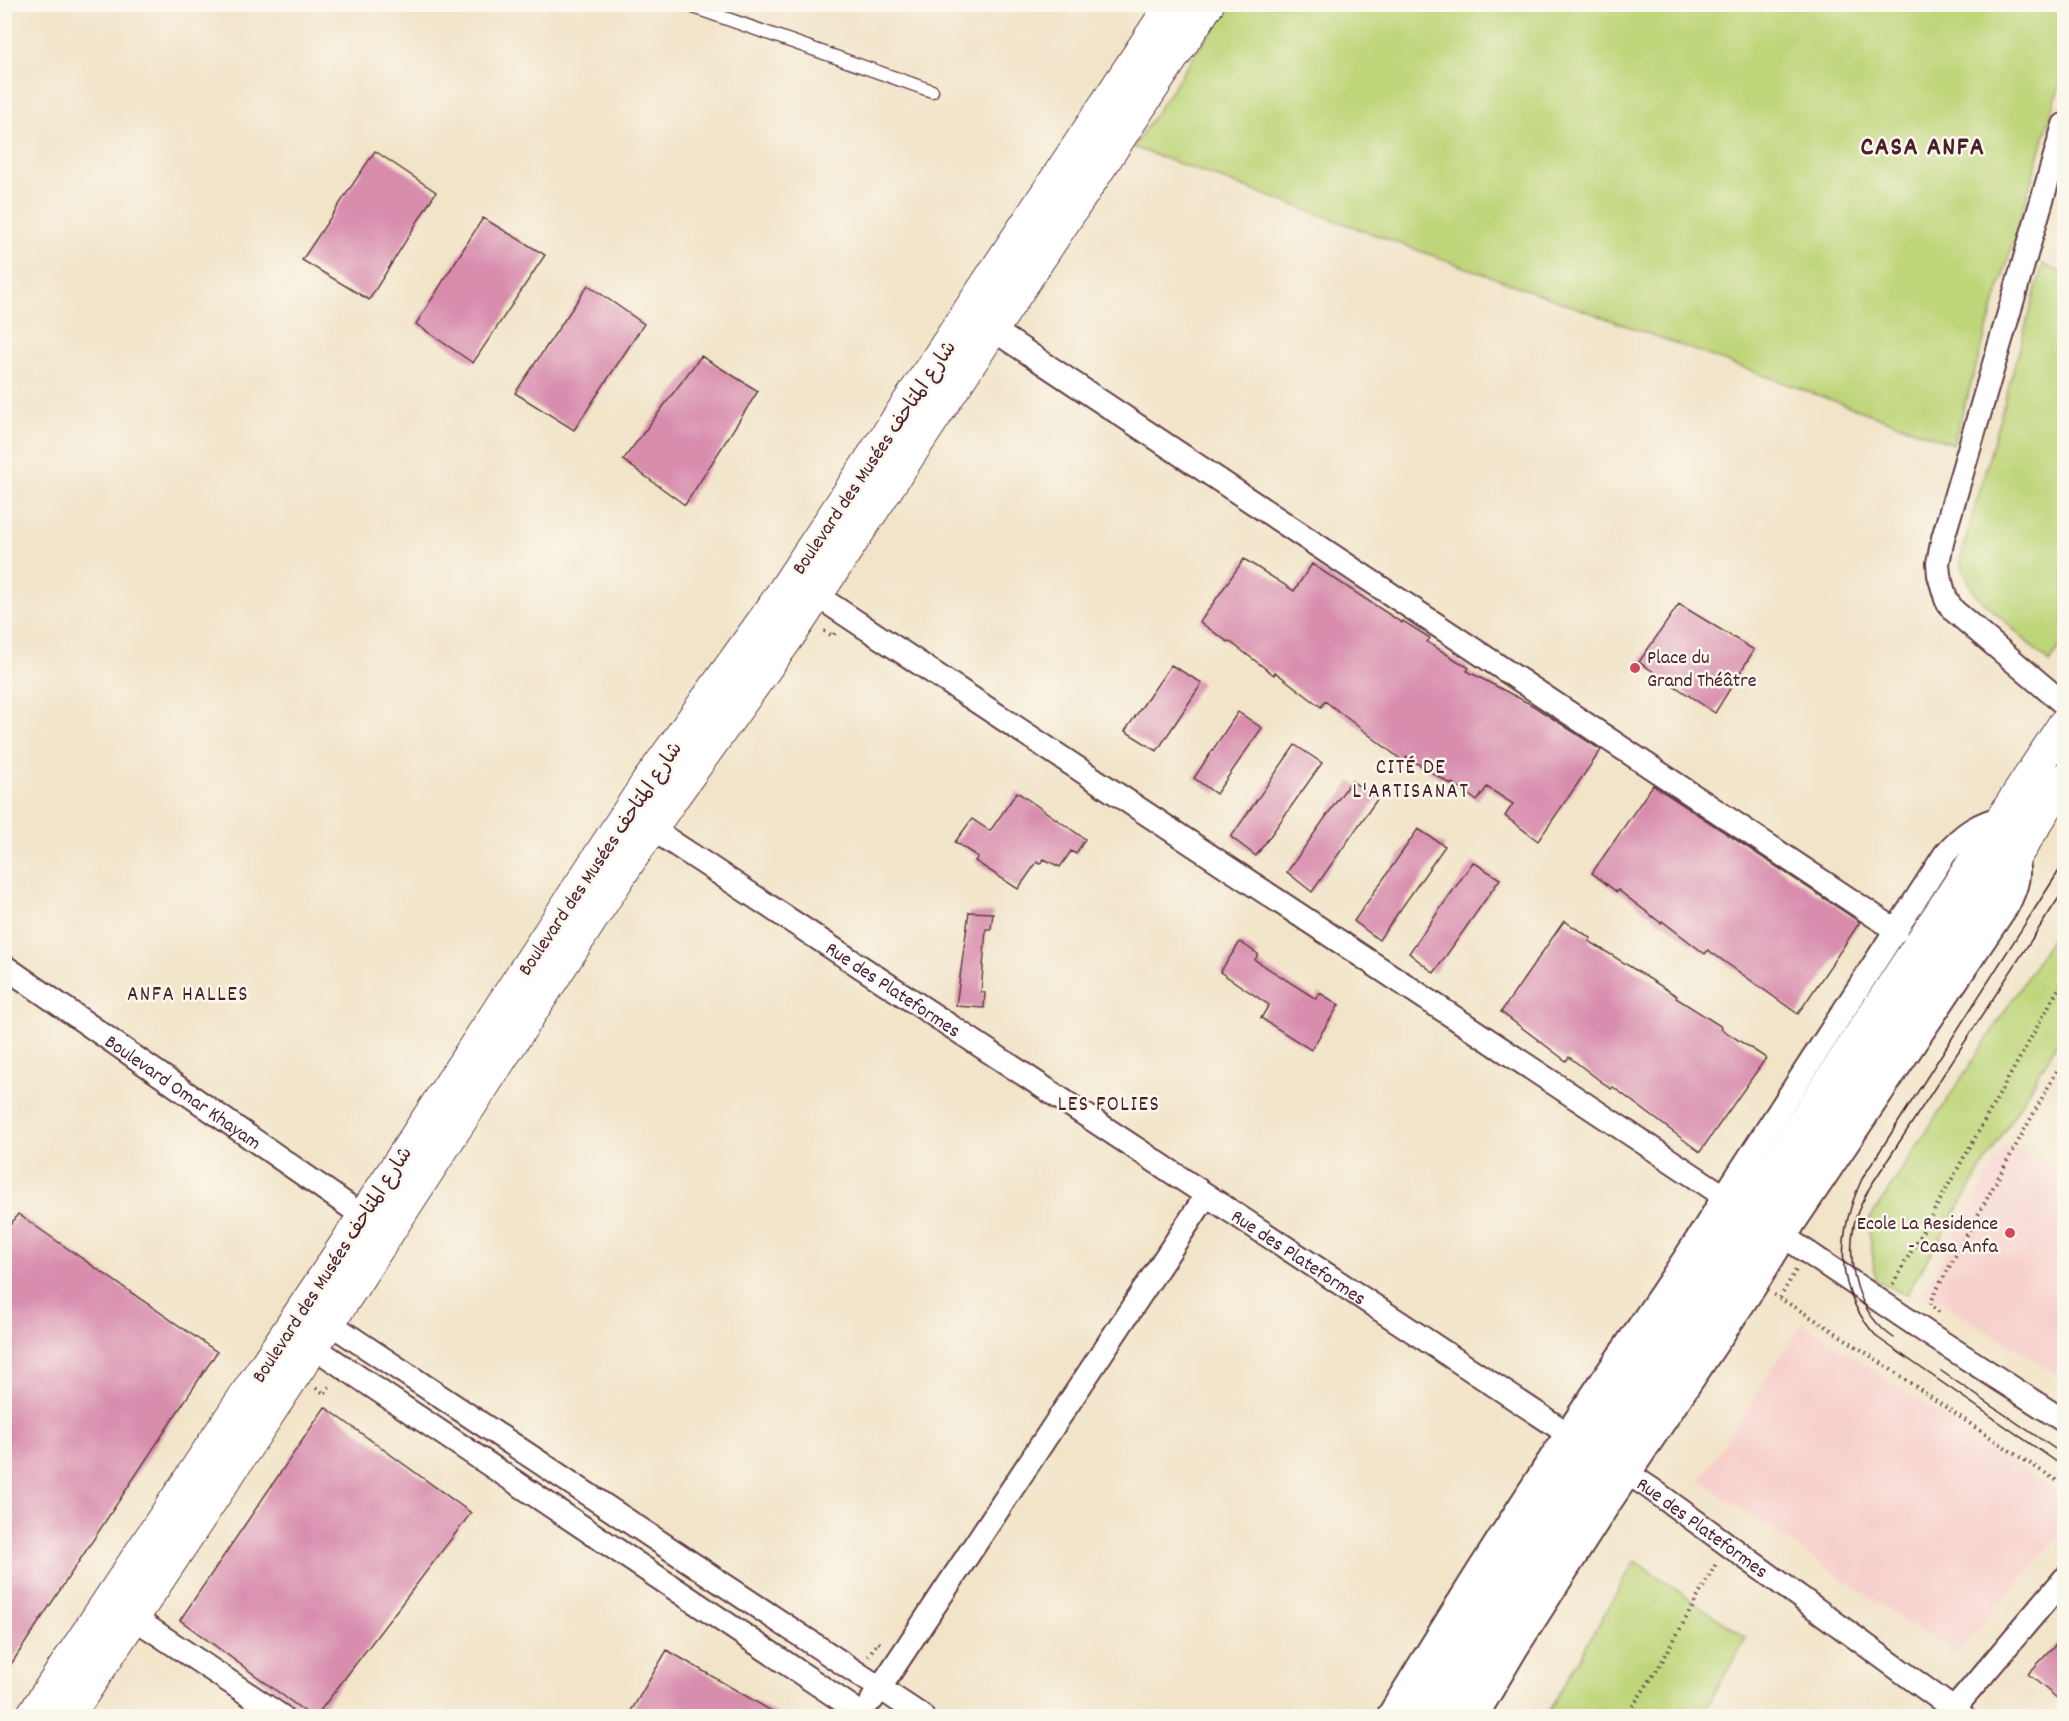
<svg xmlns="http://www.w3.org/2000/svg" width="2069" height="1721" viewBox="0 0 2069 1721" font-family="Dekko,'Playpen Sans Arabic',sans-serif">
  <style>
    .built { fill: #f7d0cd }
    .green { fill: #bed579; stroke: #847a52; stroke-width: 1.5 }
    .building { fill: #d88dad }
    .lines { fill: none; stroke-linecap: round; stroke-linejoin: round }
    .lane-casing { stroke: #633d43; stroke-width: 15 }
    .street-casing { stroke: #633d43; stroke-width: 26 }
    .secondary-casing { stroke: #633d43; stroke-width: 34 }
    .path { stroke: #633d43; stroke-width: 4; stroke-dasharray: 1.5 4.5; stroke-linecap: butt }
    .lane { stroke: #fff; stroke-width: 12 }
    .street { stroke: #fff; stroke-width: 22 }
    .secondary { stroke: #fff; stroke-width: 32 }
    .tram { stroke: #4a1f2b; stroke-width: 1.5 }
    .poi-dot { fill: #d1495b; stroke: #fbf7ec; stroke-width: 2 }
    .labels { text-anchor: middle; stroke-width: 5; stroke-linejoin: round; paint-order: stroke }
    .street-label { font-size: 20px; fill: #4a1f2b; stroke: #fbf7ec }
    .poi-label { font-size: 20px; fill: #4a1f2b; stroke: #fbf7ec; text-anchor: start }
    .neighbourhood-label { font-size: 21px; letter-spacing: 1.5px; fill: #4a1f2b; stroke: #fbf7ec }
    .district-label { font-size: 26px; font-weight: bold; letter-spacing: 1.5px; fill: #4a1f2b; stroke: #fbf7ec }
  </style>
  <rect width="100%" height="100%" fill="#fbf7ec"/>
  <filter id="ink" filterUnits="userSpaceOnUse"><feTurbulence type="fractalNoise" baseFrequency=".0167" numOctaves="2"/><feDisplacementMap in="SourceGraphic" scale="12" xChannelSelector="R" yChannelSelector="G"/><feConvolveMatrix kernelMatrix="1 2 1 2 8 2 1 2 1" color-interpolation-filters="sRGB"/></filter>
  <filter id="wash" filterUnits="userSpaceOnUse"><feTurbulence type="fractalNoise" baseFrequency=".008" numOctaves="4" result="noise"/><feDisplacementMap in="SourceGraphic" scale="24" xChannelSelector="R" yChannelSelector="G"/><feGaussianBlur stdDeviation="1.35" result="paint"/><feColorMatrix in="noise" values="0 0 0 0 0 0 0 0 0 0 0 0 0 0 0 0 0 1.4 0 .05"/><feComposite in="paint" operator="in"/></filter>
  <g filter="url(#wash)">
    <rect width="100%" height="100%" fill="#f1e4c8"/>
    <path class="built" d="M2006,1142L2064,1174V1378L1924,1292Z
      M1802,1323L2064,1496V1531L1955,1655L1700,1481Z"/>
    <path class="green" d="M1228,5H2064V71L1953,444L1133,147Z
      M2043,264L2064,274V640L2050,663L1974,593L1960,561Z
      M2064,920V1032L1906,1295L1876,1281L1868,1222Z
      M1635,1561L1746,1638L1701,1716H1546Z"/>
    <g id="blocks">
      <path class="building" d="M375,151L436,192L369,300L302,260Z
        M483,218L545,255L473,363L416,324Z
        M588,285L644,324L574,430L515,393Z
        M701,356L758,391L685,505L623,460Z
        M1244,559L1294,591L1312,564L1402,623L1403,621L1430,638L1427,642L1469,668L1467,671L1532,705L1601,750L1538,841L1505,816L1513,804L1487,787L1477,801L1453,783L1452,785L1407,757L1403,761L1325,701L1321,707L1275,672L1274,675L1229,641L1228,642L1200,622Z
        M1679,604L1754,650L1715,713L1639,662Z
        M1171,665L1202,683L1157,751L1125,731Z
        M1238,712L1262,728L1216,794L1194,778Z
        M1295,745L1322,763L1256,856L1231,837Z
        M1351,781L1378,798L1312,892L1287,872Z
        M1653,785L1860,922L1798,1014L1708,950L1705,954L1662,921L1661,923L1618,890L1617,892L1592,873Z
        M1017,792L1085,839L1076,854L1071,851L1060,867L1044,859L1040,864L1037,862L1018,889L975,861L978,857L955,842L972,819L990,831Z
        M1418,829L1445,846L1379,940L1354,921Z
        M1473,862L1500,879L1434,973L1409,953Z
        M969,912L993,913L991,929H986L981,992L985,993L984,1008L956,1006Z
        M1564,921L1591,938L1589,941L1677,996L1676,998L1722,1027L1721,1029L1766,1058L1700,1152L1613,1087L1611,1089L1569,1057L1566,1061L1501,1012Z
        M1240,942L1258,954L1255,960L1316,999L1320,993L1339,1005L1311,1050L1261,1018L1269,1005L1220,972Z
        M18,1214L217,1352L4,1675V1234Z
        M325,1407L471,1513L316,1716H311L180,1620Z
        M2064,1636V1704L2028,1674Z
        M667,1650L780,1716H628Z"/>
    </g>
  </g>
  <g filter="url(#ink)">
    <use href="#blocks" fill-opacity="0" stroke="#633d43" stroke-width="1.5"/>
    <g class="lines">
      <defs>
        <path id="lane" d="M685,4L932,91"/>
        <g id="street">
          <path d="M2064,125L1943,538L1938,563L1939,575L1946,599L1953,610L2064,704"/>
          <path d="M992,329L1897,931"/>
          <path d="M816,595L1724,1196L1929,1334L2064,1421"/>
          <path id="s1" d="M640,821L1650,1488L1963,1716"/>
          <path id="s2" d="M4,966L363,1216"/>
          <path d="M316,1314L922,1716"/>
          <path d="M300,1338L865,1716"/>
          <path d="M134,1618L281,1716"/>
          <path d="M872,1700L1206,1196"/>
          <path d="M1388,1716C1451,1612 1516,1510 1583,1408C1630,1337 1680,1269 1724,1196L1945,854C1962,834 1979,822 2005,817"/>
          <path d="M1477,1716L1517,1648L1608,1506L1757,1284L1795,1222L2008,905C2017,887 2021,874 2016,855"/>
          <path d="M1948,1716L2064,1579"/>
        </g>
        <path id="secondary" d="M32,1716L326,1274L647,783L771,610L1172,4
          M68,1716L350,1291L628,863L671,800L796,626L1208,4
          M1418,1716L1567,1477L1717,1257L1756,1195L2064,724
          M1449,1716L1610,1463L1741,1274L1780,1211L2016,855L2064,779"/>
      </defs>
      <use href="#lane" class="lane-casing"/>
      <use href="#street" class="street-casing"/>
      <use href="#secondary" class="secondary-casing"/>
      <path class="path" d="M824,631L833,636L836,631
        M1893,1284L2064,979
        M1774,1295C1874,1353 1966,1425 2064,1485
        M1780,1298L1797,1268
        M1939,1312L1930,1305L1935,1293L2064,1058
        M316,1388L325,1394L331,1384
        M868,1656L878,1642L882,1645
        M1626,1716L1659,1667L1717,1562"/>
      <use href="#lane" class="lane"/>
      <use href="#street" class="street"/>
      <use href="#secondary" class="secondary"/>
      <path class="tram" d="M2064,863L1862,1179C1836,1235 1833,1290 1878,1338L2064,1467
        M1894,1338C1858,1314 1846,1266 1854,1225C1856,1212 1864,1199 1870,1187L2064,890
        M1941,1371L2064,1455"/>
    </g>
  </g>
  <g class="poi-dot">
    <circle cx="1635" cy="668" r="6"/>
    <circle cx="2010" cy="1233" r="6"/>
  </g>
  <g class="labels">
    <g class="street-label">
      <text transform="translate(873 457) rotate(-56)" y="7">Boulevard des Musées شارع المتاحف</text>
      <text transform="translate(599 858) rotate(-56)" y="7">Boulevard des Musées شارع المتاحف</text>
      <text dy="7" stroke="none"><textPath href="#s1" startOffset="304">Rue des Plateformes</textPath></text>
      <text dy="7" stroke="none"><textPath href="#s2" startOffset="219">Boulevard Omar Khayam</textPath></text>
      <text dy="7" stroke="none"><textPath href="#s1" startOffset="790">Rue des Plateformes</textPath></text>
      <text transform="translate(331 1264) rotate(-57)" y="7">Boulevard des Musées شارع المتاحف</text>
      <text dy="7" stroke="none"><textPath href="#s1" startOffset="1276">Rue des Plateformes</textPath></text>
    </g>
    <g class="poi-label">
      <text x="1647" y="663">Place du<tspan x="1647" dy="23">Grand Théâtre</tspan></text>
      <text x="1998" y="1229" text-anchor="end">Ecole La Residence<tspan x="1998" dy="23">- Casa Anfa</tspan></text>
    </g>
    <g class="neighbourhood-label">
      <text x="1411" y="773">CITÉ DE<tspan x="1411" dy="24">L'ARTISANAT</tspan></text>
      <text x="188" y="1000">ANFA HALLES</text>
      <text x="1109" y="1110">LES FOLIES</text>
    </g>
    <g class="district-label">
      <text x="1923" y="154">CASA ANFA</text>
    </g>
  </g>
  <rect width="2069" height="1721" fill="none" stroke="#fbf7ec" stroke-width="24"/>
</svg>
